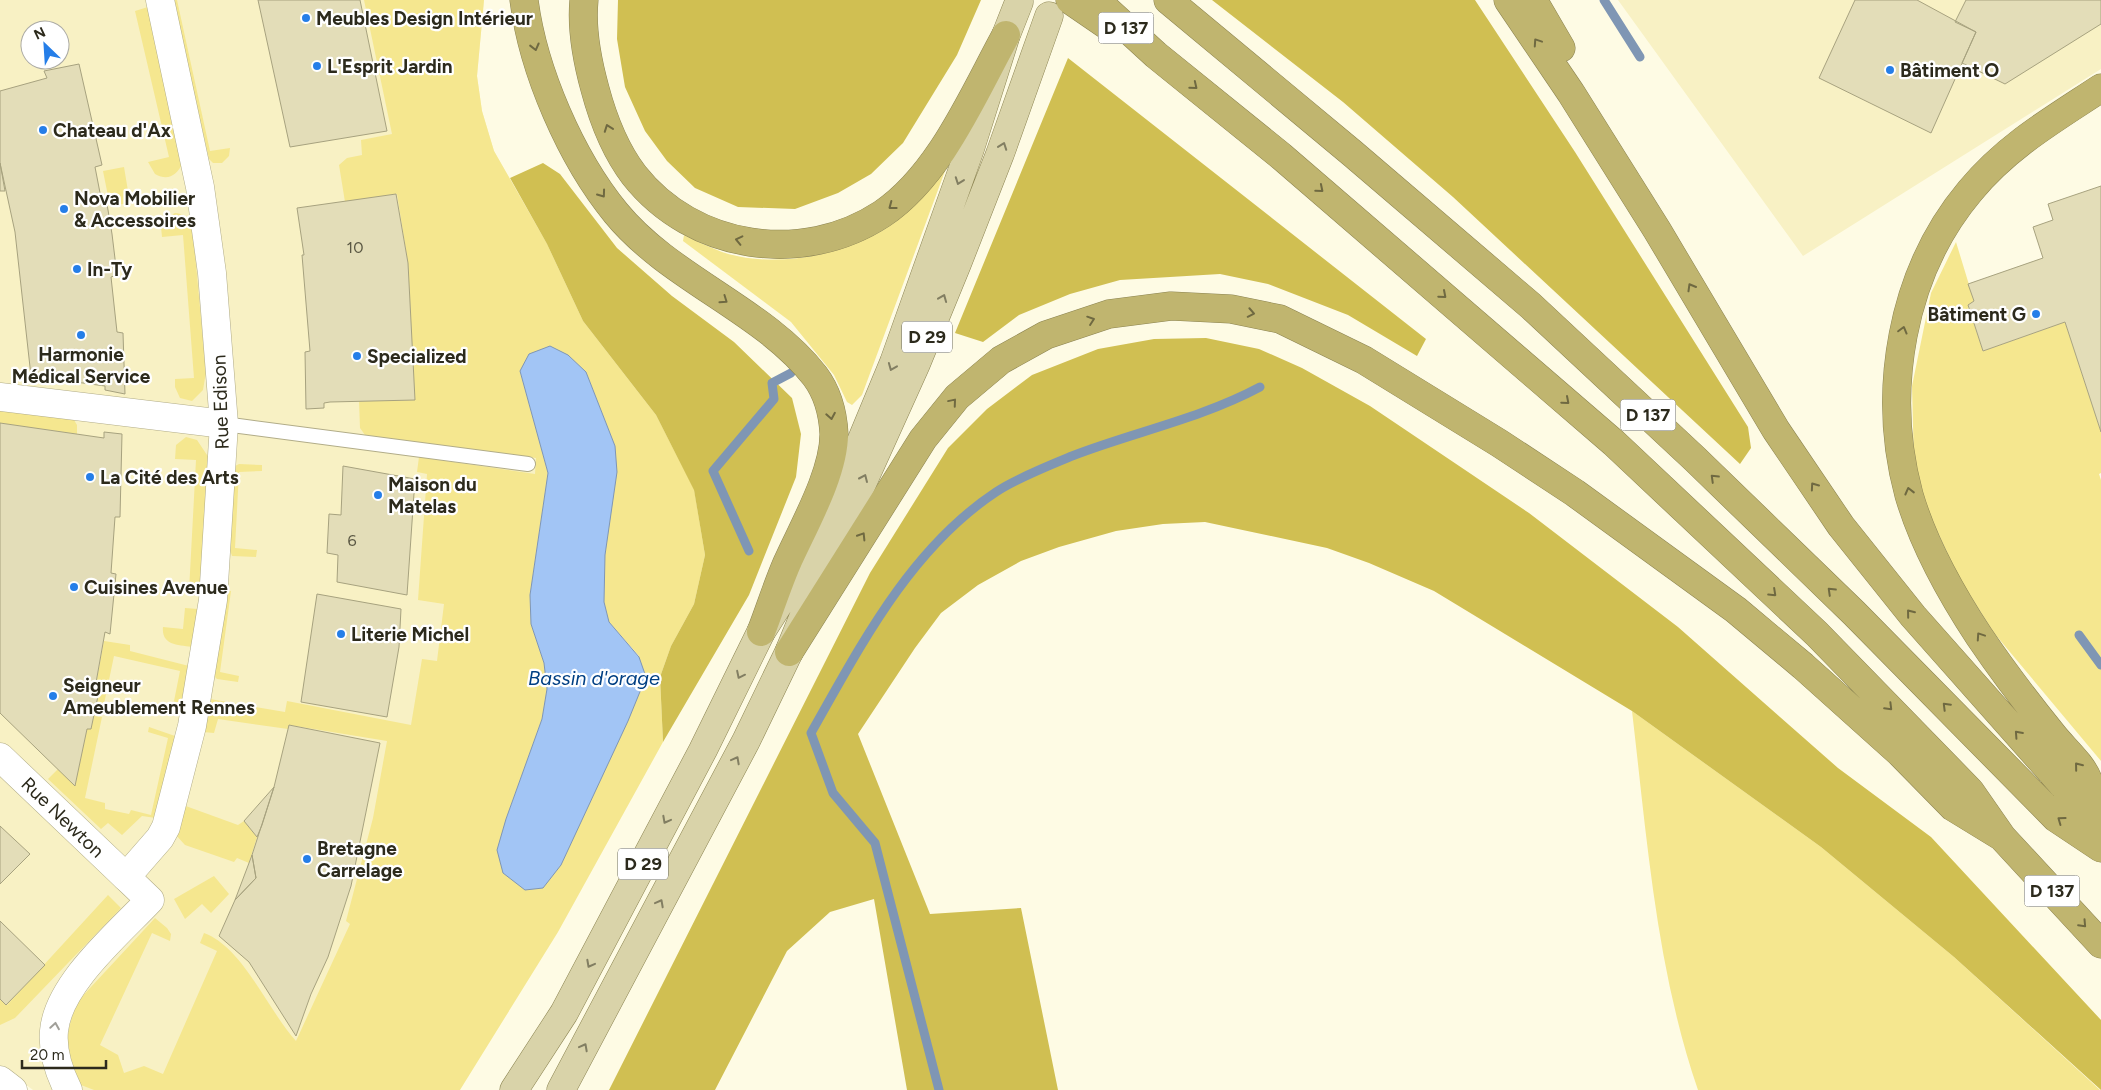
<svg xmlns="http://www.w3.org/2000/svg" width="2101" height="1090" viewBox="0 0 2101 1090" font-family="Figtree,sans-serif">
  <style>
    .built { fill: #f8f1c4; fill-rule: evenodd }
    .green { fill: #f5e78f; fill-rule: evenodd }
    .forest { fill: #d0bf52 }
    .water { fill: #a2c5f5; stroke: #7f96b4 }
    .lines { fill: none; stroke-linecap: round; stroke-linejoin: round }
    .stream { stroke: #7f96b4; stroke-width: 9 }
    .building { fill: #e3ddb8; stroke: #a7a27f }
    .lane-casing { stroke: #b1ac88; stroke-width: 16 }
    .street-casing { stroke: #b1ac88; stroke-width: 29 }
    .secondary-casing { stroke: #b1ac88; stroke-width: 29 }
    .primary-casing { stroke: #8c8452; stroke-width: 29 }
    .highway-casing { stroke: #8c8452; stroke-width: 29 }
    .lane { stroke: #fff; stroke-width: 14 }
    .street { stroke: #fff; stroke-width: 28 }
    .secondary { stroke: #fff; stroke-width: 28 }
    .primary { stroke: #d9d3a9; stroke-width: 28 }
    .highway { stroke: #c0b56f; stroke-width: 28 }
    .oneway { stroke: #6f6941 }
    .oneway2 { stroke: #827e62 }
    .oneway3 { stroke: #a09f99 }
    .poi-dot { fill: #257ee8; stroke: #fff; stroke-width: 2 }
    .labels { text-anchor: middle; stroke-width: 4.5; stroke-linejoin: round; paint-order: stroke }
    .number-label { font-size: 16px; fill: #5a5743 }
    .shield { fill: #fff; stroke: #6b6a60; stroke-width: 1 }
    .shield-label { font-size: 18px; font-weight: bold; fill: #2c2a1c }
    .poi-label { font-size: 19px; font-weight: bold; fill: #2c2a1c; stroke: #fff; text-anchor: start }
    .street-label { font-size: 19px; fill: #2c2a1c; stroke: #fff }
    .water-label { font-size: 20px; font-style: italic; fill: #003f83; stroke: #fff }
  </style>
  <rect width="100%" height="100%" fill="#fefbe4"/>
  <path class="built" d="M0,0H484L477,76L482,111L494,151L547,244L564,285L460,1090H33L0,1066ZM30,30H60V60H30Z
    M1618,0H2101V69L1803,256Z"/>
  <path class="green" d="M173,0H177L210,151L230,148L229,156L222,163H213L209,159Z
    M364,0H484L477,76L482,111L494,151L547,244L583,321L656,415L694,489L705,555L694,604L671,646L660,677L663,742L558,932L460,1090H94L81,1085C65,1049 63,1038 78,1001L155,918L167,928L171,934L170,941L152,933L100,1045L118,1055L124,1073L144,1066L163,1074L217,951L200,943L204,933C243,947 269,1012 296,1041L350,924L346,921L373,818L387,741L289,725L288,729L218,719L214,733L203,732L210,699L285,712L287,701L411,725L422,659L437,661L444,604L418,600L427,474L417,472L419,457L535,474L536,458L365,435L360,428L359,401L415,400L408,263L397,194L345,202L339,165L347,158L362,155L361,140L392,134ZM520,372H586L615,446L605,555L604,602L609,622L639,656L506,819L542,719L547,689L544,663L531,624L530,595L548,473Z
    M148,7L183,163C176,176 168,181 155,174L148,162L169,157L135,11Z
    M124,167L130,203L110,206L103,171Z
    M943,167L945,171L862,395L852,405L847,402L834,375L791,322L683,241L684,235C697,241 709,247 722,252C778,271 861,253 905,214C920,201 931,184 943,167Z
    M175,213C188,214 190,221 193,232L206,372L203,390L192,401L180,398L175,387V379L194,378L183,235L162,237L161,227L164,219Z
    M1956,242L1974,301L1968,306L1983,351L2065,322L2101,432V473L2099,474L2101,480V761L1994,633L1959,578L1925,505L1914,464L1912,386L1931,293Z
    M0,409L74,420L77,425V434L0,423Z
    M186,437L197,440L209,458L200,591H189L196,460L175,459L176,445Z
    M239,464L262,465V471L239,472L235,548L257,550L256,557L232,556L229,547L235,466Z
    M224,590L231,591L220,672L239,676L238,682L217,679L214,676Z
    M185,608L198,609L194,647C180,645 161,646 163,627L183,629Z
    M104,641L130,645V651L189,666L180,708L174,711L154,707V703L173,706L180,671L114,656L104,704L97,702L98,696L94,694Z
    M1632,711L1821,847L1954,957L2100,1090H1698C1656,968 1647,838 1632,711Z
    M94,716L102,717L85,798L105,803V809L129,814L131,810L151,815L168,738L148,732L149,727L175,736L156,818L142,816L122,835L108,823L101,829L48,779L58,769L75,785L87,729L91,728Z
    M183,805L238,825L244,821L257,837L249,863L237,858L234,862L185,845L175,834Z
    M214,876L229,894L211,913L202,904L185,919L174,899Z
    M108,895L121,908L15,1018L0,1025V999L7,1005Z"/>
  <path class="forest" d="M618,0H981L957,55L903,143L871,174L838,193L795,209L738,207L695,188L667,161L645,131L625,87L617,39Z
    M1212,0H1475L1575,152L1748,427L1751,448L1740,464L1453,197L1343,102Z
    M1068,58L1426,339L1417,356L1348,315L1268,284L1220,274L1120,280L1070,294L1019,315L983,342L955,333Z
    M543,163L560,174L617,248L672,296L734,342L792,398L801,434L796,477L749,595L663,742L660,677L671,646L694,604L705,555L694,490L656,415L583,321L547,244L510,178Z
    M1206,338L1259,349L1302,368L1370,406L1529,513L1678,627L1838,768L1931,837L2101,1020V1090L1954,957L1821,847L1632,711L1434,591L1369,563L1327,548L1205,522L1163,524L1116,531L1059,547L1021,561L978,585L941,613L915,648L858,734L930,914L1021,908L1058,1090H907L874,899L830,912L787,951L715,1090H609L870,573L948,448L987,409L1032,375L1098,349L1154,339Z"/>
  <path class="water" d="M550,346L568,355L586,372L615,446L617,472L605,555L604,602L609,622L639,657L646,677L628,721L561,865L543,888L525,890L503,873L497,850L506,819L542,719L547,689L544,663L531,624L530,595L548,473L520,371L529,354Z"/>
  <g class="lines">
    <path class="stream" d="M1604,0L1640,57
      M749,551L713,471L774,399L772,383L791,373
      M2079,635L2101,665
      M939,1090L875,843L833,793L811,733C861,645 910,549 996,492C1015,479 1050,465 1072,456C1134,432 1200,419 1260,387"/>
  </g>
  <path class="building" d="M258,0H360L387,131L290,147Z
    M1855,0H1917L1976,32L1931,133L1819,78Z
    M1966,0H2101V24L2005,84L1962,63L1976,32L1955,22Z
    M79,64L102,165L95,167L101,198H106L112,234L117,275L111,277L117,332L123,333L125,394L105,390V386L31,376L15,232L0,163V91L47,78L44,71Z
    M0,163L5,191H0Z
    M2101,186V432L2065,322L1983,351L1968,305L1974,301L1968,284L2043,258L2033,227L2053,220L2048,204Z
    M396,194L408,263L415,400L330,402L324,403V408L306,409L305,352L310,351L302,255H304L297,208Z
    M0,423L104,438V432L122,434L120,517H115L111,573L116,574L110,634L105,632L94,694L98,696L91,729H87L75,786L0,713Z
    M343,466L415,479L407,595L337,582L338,555L327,553L329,514L341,515Z
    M317,594L401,609L399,647L387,717L301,702Z
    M289,725L380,743L351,886L328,957L311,994L296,1036L249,962L219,936L235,900L256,878L252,855L274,787Z
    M274,787L262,825L257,837L244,821Z
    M0,826L30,854L0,884Z
    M252,855L256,878L235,900L249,863Z
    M0,921L45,965L6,1005L0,999Z"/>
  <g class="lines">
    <defs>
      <path id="lane" d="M224,424L528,464"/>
      <path id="street" d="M0,397L224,424
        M0,757L126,877"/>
      <path id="secondary" d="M0,1080L13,1090
        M68,1090C59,1072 52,1052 54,1031C58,984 119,933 150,900L126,877L160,838L166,827L192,726L213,600L224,424L212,273L200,187L160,0"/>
      <path id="primary" d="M514,1090L564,1013L703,750L761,632L801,569L855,456L894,362L970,149L1006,35L1019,2
        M561,1090L746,741L789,652L819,579L916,364L957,264L1000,154L1049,16"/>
      <path id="highway" d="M524,0C533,71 571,158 616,213C670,279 764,310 815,376C827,392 833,414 834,434C834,474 803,527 787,563C777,586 770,609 761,632
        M584,0C581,30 587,60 595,89C603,119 615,150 634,175C693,250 803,266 882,214C940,175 973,95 1006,35
        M1070,0L1108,26
        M1096,0L1156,55L1281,156L1614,443L1817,634L1970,791L2002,837L2101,944
        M1168,0L1352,153L1531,306L1695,459L1854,613L2056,818L2101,848
        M1508,0L1571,93L1657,230L1776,430L1841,526L1913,616L2069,792L2101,842
        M1533,0L1561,48
        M2101,88C2054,119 2007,146 1970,191C1901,273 1881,392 1909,495C1924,546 1950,592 1979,636C2002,670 2027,703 2053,735C2064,749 2082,764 2088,780C2094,795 2097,812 2101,827
        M789,652L923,439L957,397L1001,360L1046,335L1109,314L1171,306L1231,309L1280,319L1364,360L1499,443L1575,493L1736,610L1803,666L1900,753L1953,807L2002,837"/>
    </defs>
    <use href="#lane" class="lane-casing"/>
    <use href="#street" class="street-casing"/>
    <use href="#secondary" class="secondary-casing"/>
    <use href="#primary" class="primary-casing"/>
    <use href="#highway" class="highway-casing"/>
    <use href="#lane" class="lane"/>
    <use href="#street" class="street"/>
    <use href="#secondary" class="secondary"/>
    <use href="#primary" class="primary"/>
    <use href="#highway" class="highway"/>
  </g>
  <defs><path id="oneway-chevron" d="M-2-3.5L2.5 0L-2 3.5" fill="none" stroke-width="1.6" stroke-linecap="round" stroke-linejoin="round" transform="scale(1.25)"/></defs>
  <g class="oneway">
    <use href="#oneway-chevron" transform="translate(1537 42) rotate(-124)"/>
    <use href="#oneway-chevron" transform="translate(535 47) rotate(76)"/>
    <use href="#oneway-chevron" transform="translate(1194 86) rotate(39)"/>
    <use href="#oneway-chevron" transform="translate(608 128) rotate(-110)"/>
    <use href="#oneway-chevron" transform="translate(1320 189) rotate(40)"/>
    <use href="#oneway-chevron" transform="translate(602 194) rotate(54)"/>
    <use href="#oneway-chevron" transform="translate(892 206) rotate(143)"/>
    <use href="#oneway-chevron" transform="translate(739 240) rotate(-167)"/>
    <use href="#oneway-chevron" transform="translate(1691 287) rotate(-120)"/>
    <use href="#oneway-chevron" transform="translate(1443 295) rotate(41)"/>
    <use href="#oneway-chevron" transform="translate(724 300) rotate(35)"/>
    <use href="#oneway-chevron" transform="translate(1251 313) rotate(11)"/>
    <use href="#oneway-chevron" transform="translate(1091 320) rotate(-19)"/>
    <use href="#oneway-chevron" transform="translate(1903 330) rotate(-75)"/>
    <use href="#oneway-chevron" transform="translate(1566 401) rotate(41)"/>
    <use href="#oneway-chevron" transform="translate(953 402) rotate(-50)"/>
    <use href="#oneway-chevron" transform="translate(831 416) rotate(80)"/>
    <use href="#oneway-chevron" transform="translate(1714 478) rotate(-136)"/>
    <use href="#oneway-chevron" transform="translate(1814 486) rotate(-125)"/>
    <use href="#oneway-chevron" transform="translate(1909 491) rotate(-104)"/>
    <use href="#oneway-chevron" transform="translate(862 536) rotate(-58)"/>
    <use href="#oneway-chevron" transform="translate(1831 591) rotate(-136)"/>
    <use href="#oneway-chevron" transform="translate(1773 593) rotate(43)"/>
    <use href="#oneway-chevron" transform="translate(1910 613) rotate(-129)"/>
    <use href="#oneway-chevron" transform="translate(1980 636) rotate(-124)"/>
    <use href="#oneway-chevron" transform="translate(1946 706) rotate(-135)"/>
    <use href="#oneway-chevron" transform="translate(1889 707) rotate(45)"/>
    <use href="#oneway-chevron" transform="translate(2018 734) rotate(-132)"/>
    <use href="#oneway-chevron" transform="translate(2078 766) rotate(-129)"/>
    <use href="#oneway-chevron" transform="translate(2061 820) rotate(-144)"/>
    <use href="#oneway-chevron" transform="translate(2083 924) rotate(47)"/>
  </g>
  <g class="oneway2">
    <use href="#oneway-chevron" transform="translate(1003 146) rotate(-70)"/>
    <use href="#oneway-chevron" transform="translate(959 181) rotate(110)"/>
    <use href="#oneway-chevron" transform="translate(943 298) rotate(-68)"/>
    <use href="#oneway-chevron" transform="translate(892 367) rotate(112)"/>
    <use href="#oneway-chevron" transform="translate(864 478) rotate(-66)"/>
    <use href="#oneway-chevron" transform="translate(740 675) rotate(116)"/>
    <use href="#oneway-chevron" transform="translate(736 760) rotate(-62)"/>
    <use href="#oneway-chevron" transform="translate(666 820) rotate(118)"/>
    <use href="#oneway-chevron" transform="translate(660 903) rotate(-62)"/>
    <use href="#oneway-chevron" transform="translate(590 964) rotate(118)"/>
    <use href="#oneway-chevron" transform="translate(584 1047) rotate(-62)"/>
  </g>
  <use class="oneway3" href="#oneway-chevron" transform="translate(55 1026) rotate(-81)"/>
  <g class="poi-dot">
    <circle cx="306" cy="18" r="5"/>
    <circle cx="317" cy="66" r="5"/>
    <circle cx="1890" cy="70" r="5"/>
    <circle cx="43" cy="130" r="5"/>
    <circle cx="64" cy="209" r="5"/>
    <circle cx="77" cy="269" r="5"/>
    <circle cx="2036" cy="314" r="5"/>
    <circle cx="81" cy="335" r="5"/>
    <circle cx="357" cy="356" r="5"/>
    <circle cx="90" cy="477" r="5"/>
    <circle cx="378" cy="495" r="5"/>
    <circle cx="74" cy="587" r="5"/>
    <circle cx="341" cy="634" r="5"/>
    <circle cx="53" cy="696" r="5"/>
    <circle cx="307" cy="859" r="5"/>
  </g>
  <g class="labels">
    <g class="number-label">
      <text x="355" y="253">10</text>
      <text x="352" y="546">6</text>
    </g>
    <g class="shield">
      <rect x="1098.5" y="12.5" width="55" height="31" rx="4"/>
      <rect x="902" y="321.5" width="50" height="31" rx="4"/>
      <rect x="1620.5" y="399.5" width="55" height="31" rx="4"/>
      <rect x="618" y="848.5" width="50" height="31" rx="4"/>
      <rect x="2024.5" y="875.5" width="55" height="31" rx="4"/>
    </g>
    <g class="shield-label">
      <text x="1126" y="34">D 137</text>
      <text x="927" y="343">D 29</text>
      <text x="1648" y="421">D 137</text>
      <text x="643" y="870">D 29</text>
      <text x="2052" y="897">D 137</text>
    </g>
    <g class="poi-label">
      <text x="316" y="25">Meubles Design Intérieur</text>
      <text x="327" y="73">L'Esprit Jardin</text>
      <text x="1900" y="77">Bâtiment O</text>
      <text x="53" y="137">Chateau d'Ax</text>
      <text x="74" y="205">Nova Mobilier<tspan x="74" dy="22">&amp; Accessoires</tspan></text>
      <text x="87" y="276">In-Ty</text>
      <text x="2026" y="321" text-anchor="end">Bâtiment G</text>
      <text x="81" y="361" text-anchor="middle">Harmonie<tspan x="81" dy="22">Médical Service</tspan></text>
      <text x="367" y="363">Specialized</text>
      <text x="100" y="484">La Cité des Arts</text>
      <text x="388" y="491">Maison du<tspan x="388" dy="22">Matelas</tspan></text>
      <text x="84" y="594">Cuisines Avenue</text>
      <text x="351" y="641">Literie Michel</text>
      <text x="63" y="692">Seigneur<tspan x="63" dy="22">Ameublement Rennes</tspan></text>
      <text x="317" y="855">Bretagne<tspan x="317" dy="22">Carrelage</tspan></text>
    </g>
    <g class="street-label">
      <text transform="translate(220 402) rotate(-92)" y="7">Rue Edison</text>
      <text transform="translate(63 817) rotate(44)" y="7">Rue Newton</text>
    </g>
    <g class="water-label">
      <text x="594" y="685">Bassin d'orage</text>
    </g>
  </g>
  <g transform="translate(45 45) rotate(335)"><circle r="24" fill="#ffffff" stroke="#abaaa4"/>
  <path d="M0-4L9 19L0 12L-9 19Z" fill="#257ee8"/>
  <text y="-8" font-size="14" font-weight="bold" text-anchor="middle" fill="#2c2a1c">N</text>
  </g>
  <path d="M22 1060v8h84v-8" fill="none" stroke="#2c2a1c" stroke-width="2.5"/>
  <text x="30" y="1060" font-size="15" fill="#2c2a1c" stroke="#ffffff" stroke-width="4" paint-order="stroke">20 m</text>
</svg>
